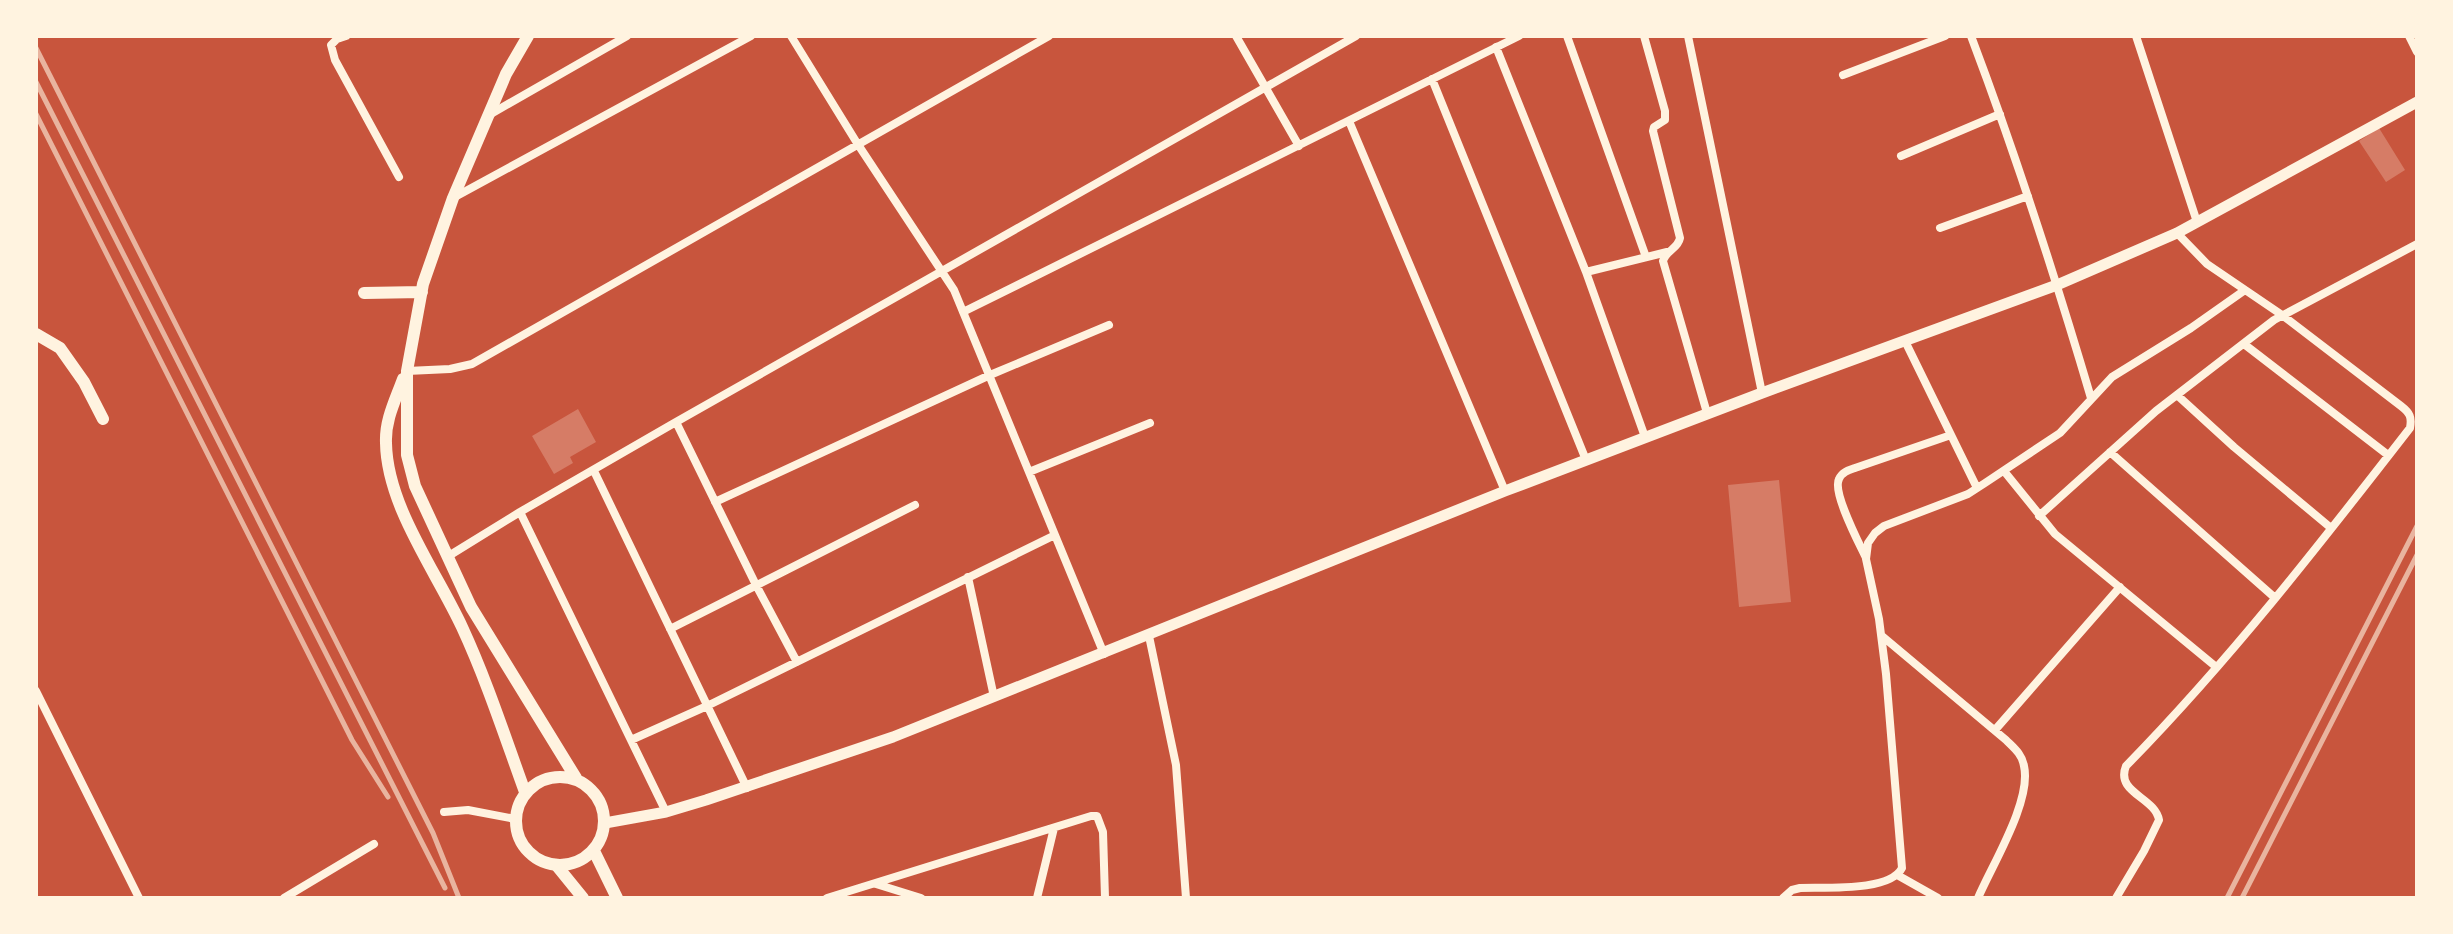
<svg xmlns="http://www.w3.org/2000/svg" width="2453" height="934" viewBox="0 0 2453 934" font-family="Lato,sans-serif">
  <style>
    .building { fill: #d67c66 }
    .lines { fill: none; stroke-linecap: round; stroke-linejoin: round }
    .minor { stroke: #fff3e0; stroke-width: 8 }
    .secondary { stroke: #fff3e0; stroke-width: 11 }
    .primary { stroke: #fff3e0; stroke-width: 12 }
    .trunk { stroke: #fff3e0; stroke-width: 12 }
    .rail { stroke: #e9b49f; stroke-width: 5 }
  </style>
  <rect width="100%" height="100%" fill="#c8553d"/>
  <path class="building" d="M2379,128L2405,170L2386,182L2359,141Z
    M578,409L596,442L570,457L573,463L554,474L532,436Z
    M1779,480L1791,602L1739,607L1728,485Z"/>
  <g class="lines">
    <path class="minor" d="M346,36L337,39L331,45L335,60L399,177
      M791,36L857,143L954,290L1104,654
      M1236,36L1299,146
      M1567,36L1646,257
      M1644,36L1665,111V120L1654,127L1653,131L1680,238C1678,249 1666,250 1663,261L1707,413
      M1688,36L1762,393
      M1971,36C2016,155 2055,276 2091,398
      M2136,36L2197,222
      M2409,36L2417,52
      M1496,47L1586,272L1645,437
      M1843,75L1945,36
      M1432,79L1586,460
      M489,115L627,36
      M1349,121L1505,491
      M1901,156L2000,114
      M453,198L751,36
      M1940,228L2028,196
      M1586,272L1667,252
      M963,312L1519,36
      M1905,341L1977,488
      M2244,344L2388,455
      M407,371L450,369L472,364L1049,36
      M2177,395L2234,447L2331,528
      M676,422L756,585L797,662
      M2110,452L2274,597
      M594,471L747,788
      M2004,471L2055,534L2215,666
      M1029,472L1150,423
      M715,502L990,375L1109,325
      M520,512L666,812
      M2039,516L2156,411L2274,320L2417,244
      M447,557L520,512L676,422L1356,36
      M1866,558C1859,543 1832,492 1839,479C1842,472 1849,470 1855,468L1951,435
      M968,577L994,697
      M670,629L915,505
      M1149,636L1176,765L1186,898
      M1882,636L2006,740C2014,748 2022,754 2024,766C2032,801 1992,865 1978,898
      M36,691L139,898
      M1995,730L2120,587
      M631,740L707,706L1055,535
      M444,812L468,810L515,819
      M1899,876L1938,898
      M876,884L921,898
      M284,898L374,844
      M827,898L1091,816H1097L1103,832L1105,898
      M1037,898L1054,828
      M1783,898L1792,890L1800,888C1825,887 1890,892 1902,868L1886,674L1879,619L1866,559L1868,543L1875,533L1884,526L1968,494L1985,483L2060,433L2112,377L2191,328L2245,290
      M2116,898L2144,851L2159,820C2155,797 2115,793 2126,766C2229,661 2320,544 2410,428C2412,417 2410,413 2401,406L2282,315L2207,264L2177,233"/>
    <path class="secondary" d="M605,823L666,812L706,800L893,737L1505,491L1762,393L2057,285L2177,233L2417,102"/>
    <path class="primary" d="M557,866L583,898"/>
    <path class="trunk" d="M528,36L506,74L453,198L423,284L407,371V455L415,486L471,607L576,778
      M364,293L422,292
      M36,334L60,348L84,382L103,419
      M403,379C395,401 385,420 386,443C387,506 436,571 462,627C487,681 505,737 525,792
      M516 821a44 44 0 1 1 88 0a44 44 0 1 1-88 0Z
      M594,851L617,898"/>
    <path class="rail" d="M36,48L433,833L459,898
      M36,82L445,888
      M36,114L352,740L388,797
      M2227,898L2417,526
      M2242,898L2417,555"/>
  </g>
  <rect width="2453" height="934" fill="none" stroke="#fff3e0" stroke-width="76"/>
</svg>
